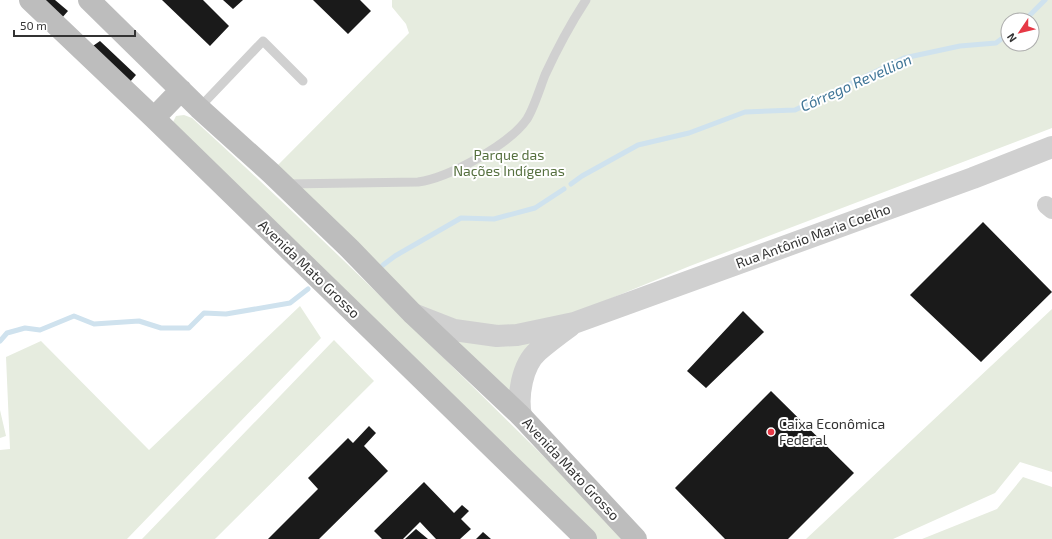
<svg xmlns="http://www.w3.org/2000/svg" width="1052" height="539" viewBox="0 0 1052 539" font-family="'Exo 2',sans-serif">
  <style>
    .green { fill: #e6ecdf; fill-rule: evenodd }
    .lines { fill: none; stroke-linecap: round; stroke-linejoin: round }
    .stream { stroke: #cfe2ee; stroke-width: 5 }
    .building { fill: #1a1a1a }
    .service { stroke: #d0d0d0; stroke-width: 9 }
    .minor { stroke: #d0d0d0; stroke-width: 18 }
    .tertiary { stroke: #d0d0d0; stroke-width: 22 }
    .secondary { stroke: #bdbdbd; stroke-width: 22 }
    .poi-dot { fill: #e63946; stroke: #fff; stroke-width: 1.5 }
    .labels { text-anchor: middle; stroke-width: 4; stroke-linejoin: round; paint-order: stroke }
    .park-label { font-size: 14px; fill: #56703f; stroke: #fff }
    .street-label { font-size: 14px; fill: #333; stroke: #fff }
    .poi-label { font-size: 14px; fill: #333; stroke: #fff; text-anchor: start }
    .water-label { font-size: 15px; font-style: italic; fill: #3f7597; stroke: #fff }
  </style>
  <rect width="100%" height="100%" fill="#fff"/>
  <path class="green" d="M392,0H1052V128L690,266L568,316L517,328L454,325L404,298L273,170L409,33L406,24L392,7ZM1008,20H1032V44H1008Z
    M184,115L192,118C341,254 483,397 627,539H591L173,122L176,116Z
    M300,306L321,338L127,539H0V450L10,449L6,357L41,341L149,450Z
    M1052,309V472L1020,462L995,493L893,539H806Z
    M554,333L512,399L443,334Z
    M334,340L374,381L215,539H142Z
    M0,410L6,436L0,438Z
    M1023,477L1052,487V539H922L997,509Z"/>
  <g class="lines">
    <path class="stream" d="M1025,20L1045,0
      M571,184L582,176L638,145L689,133L745,112L795,110L904,58L960,46L996,43L1008,34
      M383,265L395,256L461,218L494,219L535,208L564,189
      M0,341L7,333L25,328L40,330L74,316L94,324L139,321L161,328H189L204,313L226,314L290,303L308,289"/>
  </g>
  <path class="building" d="M39,0H55L68,11L61,19Z
    M162,0H203L229,26L210,46Z
    M223,0H243L233,9Z
    M313,0H360L371,11L348,34Z
    M100,41L136,75L129,83L90,48Z
    M983,222L1052,292L981,362L910,295Z
    M743,311L764,332L706,388L687,371Z
    M771,391L854,473L788,539H725L675,488Z
    M369,426L376,433L364,446L388,471L319,539H268L318,489L308,478L348,438L353,443Z
    M424,482L454,513L462,505L469,511L461,519L471,529L460,539H436L420,522L403,539H382L374,531Z
    M416,529L428,539H405Z
    M483,532L491,539H476Z"/>
  <g class="lines">
    <path class="service" d="M199,108L263,41L303,81
      M287,184L418,182C448,178 509,145 527,119C534,108 540,88 545,75C557,49 571,23 586,0"/>
    <path class="minor" d="M1046,205L1052,210"/>
    <path class="tertiary" d="M413,314L454,330L497,336L517,335L574,323L973,178L1052,147
      M521,416C517,396 522,365 538,351C548,342 559,334 570,326"/>
    <path class="secondary" d="M30,0L154,118L586,539
      M89,0L199,108L271,173L350,249L413,314L521,416L636,539
      M154,118L181,90"/>
  </g>
  <circle class="poi-dot" cx="771" cy="432" r="4"/>
  <g class="labels">
    <g class="park-label">
      <text x="509" y="160">Parque das<tspan x="509" dy="16">Nações Indígenas</tspan></text>
    </g>
    <g class="street-label">
      <text transform="translate(813 236) rotate(-20)" y="5">Rua Antônio Maria Coelho</text>
      <text transform="translate(309 269) rotate(44)" y="5">Avenida Mato Grosso</text>
      <text transform="translate(571 469) rotate(47)" y="5">Avenida Mato Grosso</text>
    </g>
    <g class="poi-label">
      <text x="779" y="429">Caixa Econômica<tspan x="779" dy="16">Federal</tspan></text>
    </g>
    <g class="water-label">
      <text transform="translate(856 83) rotate(-24)" y="5">Córrego Revellion</text>
    </g>
  </g>
  <g transform="translate(1020 32) rotate(235)"><circle r="19" fill="#ffffff" stroke="#adadad"/>
  <path d="M0-3L7 15L0 10L-7 15Z" fill="#e63946"/>
  <text y="-6" font-size="11" font-weight="bold" text-anchor="middle" fill="#333333">N</text>
  </g>
  <path d="M14 30v6h121v-6" fill="none" stroke="#333333" stroke-width="2"/>
  <text x="20" y="30" font-size="12" fill="#333333" stroke="#ffffff" stroke-width="3" paint-order="stroke">50 m</text>
</svg>
